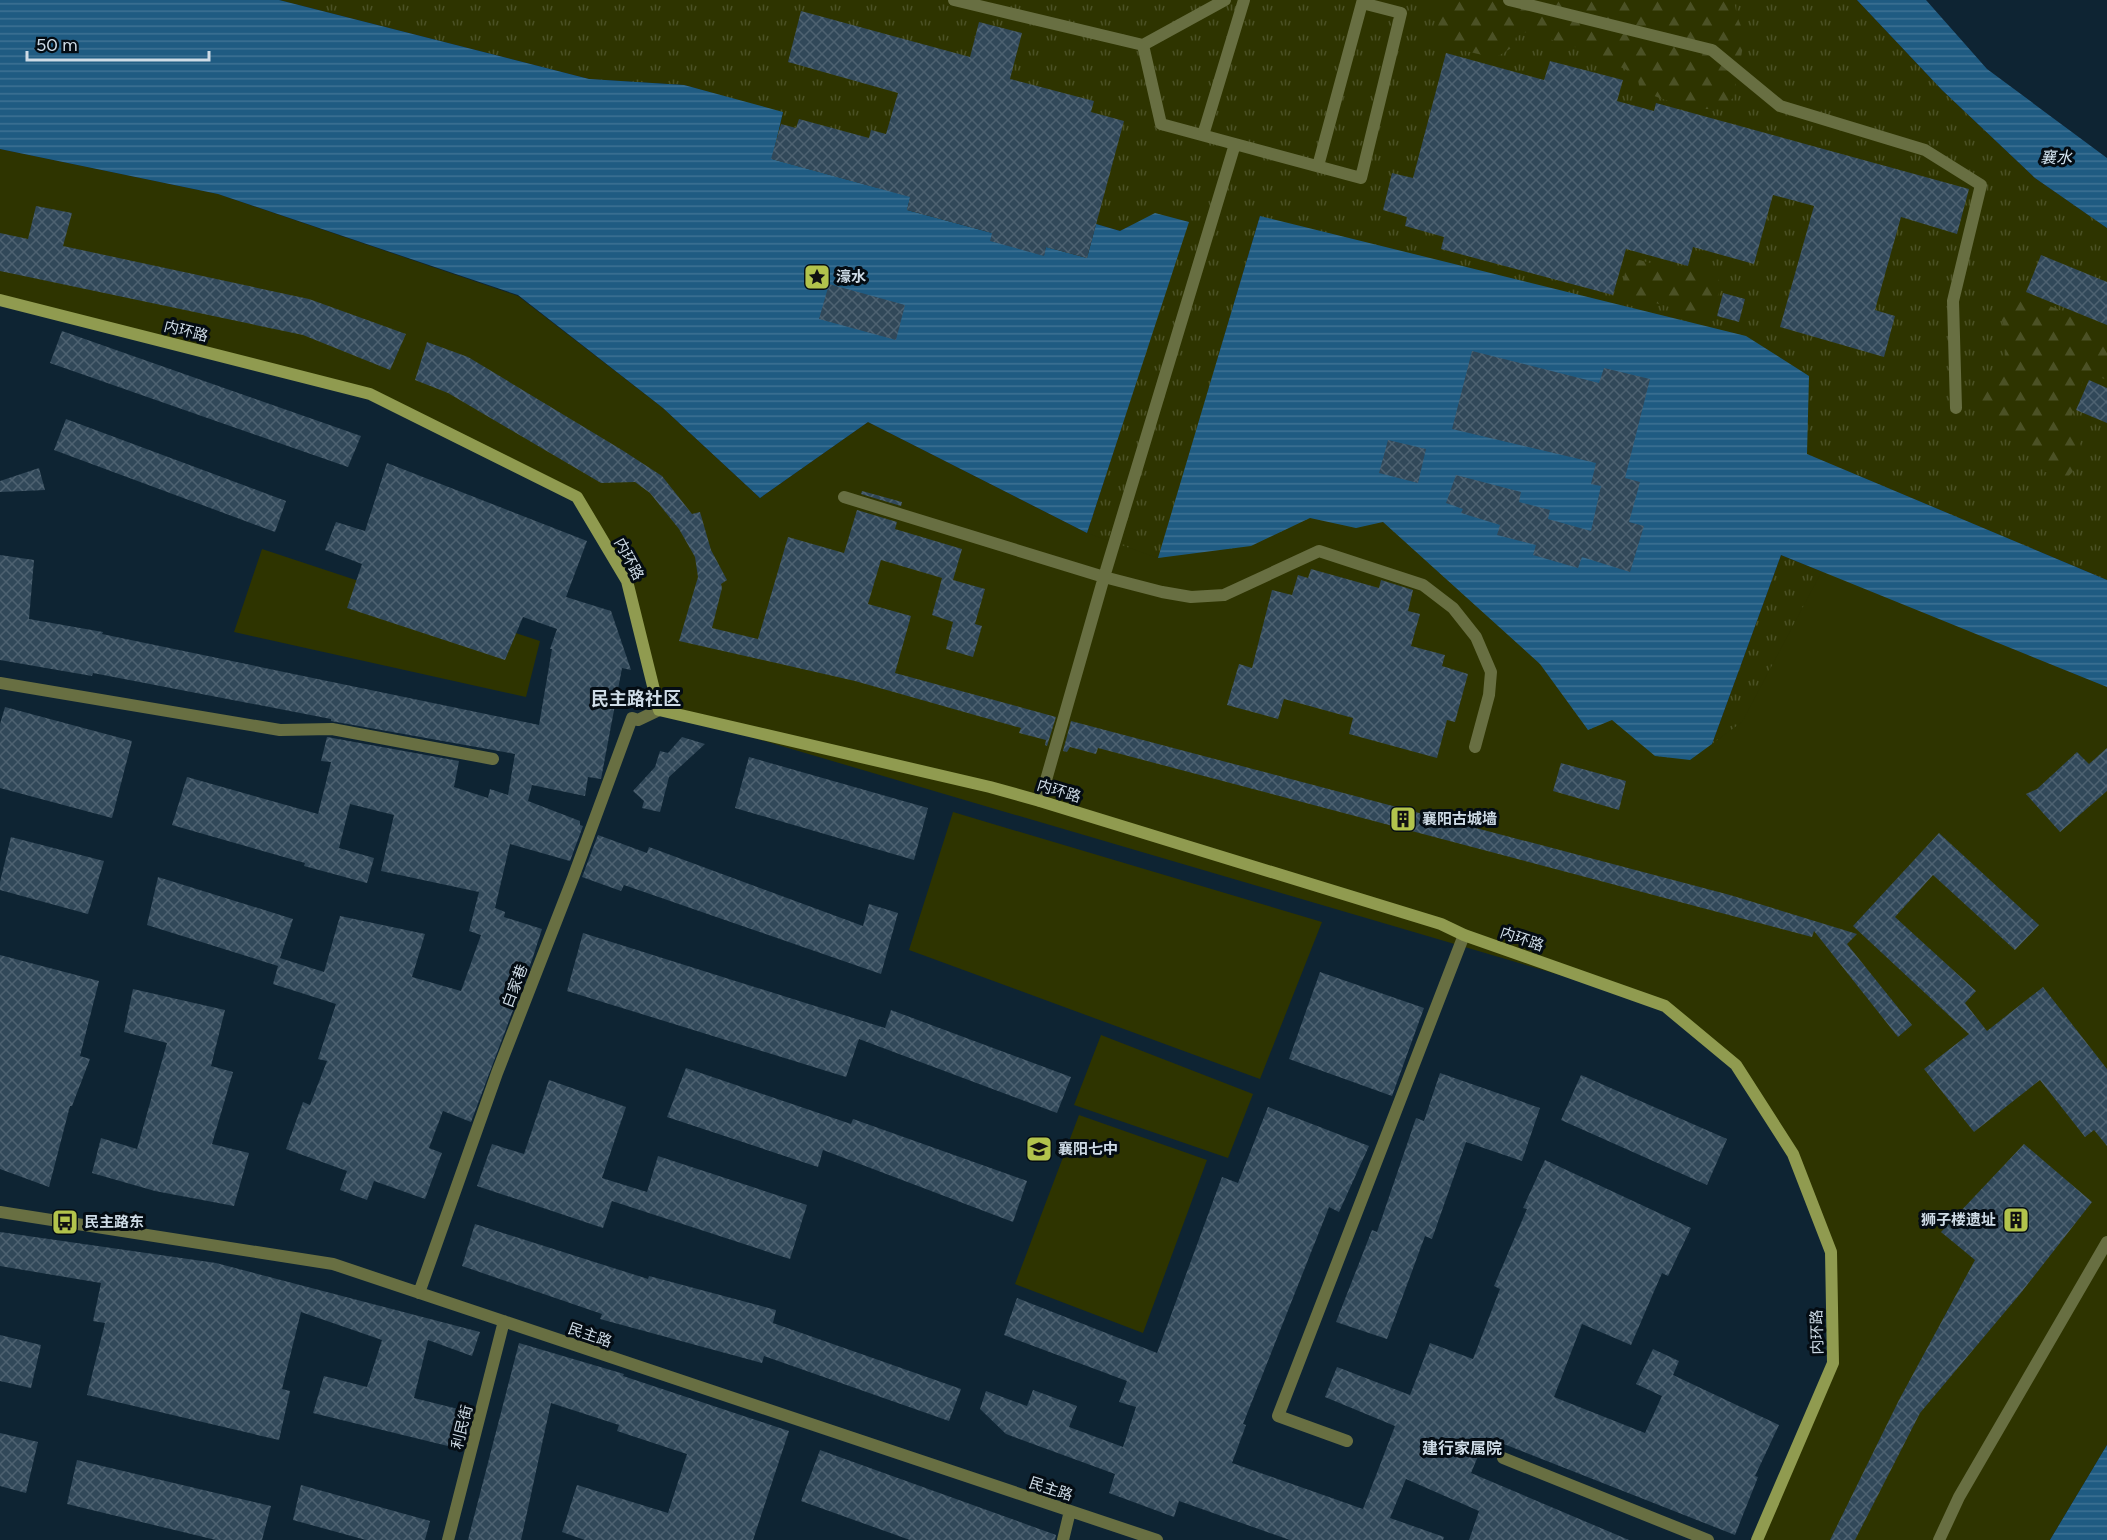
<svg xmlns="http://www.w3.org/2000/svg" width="2107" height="1540" viewBox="0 0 2107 1540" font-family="Figtree,'Noto Sans SC',sans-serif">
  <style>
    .grass { fill: url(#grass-tufts) }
    .forest { fill: url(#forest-firs) }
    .park { fill: #2e3400 }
    .water { fill: url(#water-rules) }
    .building { fill: url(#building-cross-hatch) }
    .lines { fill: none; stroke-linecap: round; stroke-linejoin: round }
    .lane { stroke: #686f42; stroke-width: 12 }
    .street { stroke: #686f42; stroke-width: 12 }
    .secondary { stroke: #909b50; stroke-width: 12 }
    .labels { text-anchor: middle; stroke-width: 6; stroke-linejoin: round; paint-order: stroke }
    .poi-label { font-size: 15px; font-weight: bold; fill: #cedbe6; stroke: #040c13; text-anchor: start }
    .street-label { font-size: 15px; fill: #cedbe6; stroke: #040c13 }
    .water-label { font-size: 16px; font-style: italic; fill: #d6e6f2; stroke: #040c13 }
    .neighbourhood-label { font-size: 16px; font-weight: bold; fill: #cedbe6; stroke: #040c13 }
    .quarter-label { font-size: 18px; font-weight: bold; fill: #cedbe6; stroke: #040c13 }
  </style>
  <defs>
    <pattern id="grass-tufts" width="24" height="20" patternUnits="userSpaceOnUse" patternTransform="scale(1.5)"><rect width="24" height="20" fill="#2e3400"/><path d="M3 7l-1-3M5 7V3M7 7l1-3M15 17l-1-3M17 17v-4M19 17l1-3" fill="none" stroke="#4b5125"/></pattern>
    <pattern id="forest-firs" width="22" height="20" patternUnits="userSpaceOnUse" patternTransform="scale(1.5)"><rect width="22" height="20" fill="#2e3400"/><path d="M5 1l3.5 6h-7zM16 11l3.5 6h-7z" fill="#4b5125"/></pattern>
    <pattern id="water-rules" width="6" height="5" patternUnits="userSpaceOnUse" patternTransform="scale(1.5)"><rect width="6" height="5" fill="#1f5b82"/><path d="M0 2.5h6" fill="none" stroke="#3e7294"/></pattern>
    <pattern id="building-cross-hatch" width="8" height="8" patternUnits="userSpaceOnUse" patternTransform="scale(1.5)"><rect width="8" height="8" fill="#314859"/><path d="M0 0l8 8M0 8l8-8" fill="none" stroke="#4e6271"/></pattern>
  </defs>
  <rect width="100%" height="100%" fill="#0e2433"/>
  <path class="grass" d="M279,0H1857L1942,90L2035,178L2107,228V580L1806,454L1260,216L1205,402L1712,744L1781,555L2107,687L2015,1155L1086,725L1087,533L1188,222L1155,214L1120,231L1096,224L1087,258L907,210L913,188H878L771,159L783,113L684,85L589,79Z"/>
  <path class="forest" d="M1443,0H1734L1737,16L1745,36L1733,98C1728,102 1722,107 1716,108C1695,113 1659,98 1640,90L1637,75L1585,50L1526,32L1516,37L1513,47L1495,58L1449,47L1436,37Z
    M1632,258L1676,270L1706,272L1717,275L1721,286L1712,313L1704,317L1628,295L1622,288L1627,263Z
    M2021,294L2107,330V380L2089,373L2083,381L2070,421C2082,445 2089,455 2068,477L2045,472L2027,446L2000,423L1976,409L1975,398L1985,390L2004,365L2007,341L2001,317L2008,299Z"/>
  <path class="park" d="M0,149L218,194L518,296L663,408L760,498L868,422L1087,533L1158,558L1251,546L1310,518L1356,528L1383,522L1540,664L1588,730L1612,720L1656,756L1690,760L1742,722L1822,571L2107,687V1445L2050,1540H1757L1833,1363L1831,1252L1793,1154L1736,1065L1665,1006L659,710L627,581L577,497L370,394L0,300Z
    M262,549L540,641L526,697L234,632Z
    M953,812L1322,922L1260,1079L909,950Z
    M1101,1035L1253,1094L1228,1158L1074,1105Z
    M1079,1115L1207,1160L1143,1333L1015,1284Z"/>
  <path class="water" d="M0,0H279L589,79L684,85L783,112L772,159L878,188L913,187L907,210L992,233L1044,255L1046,247L1087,258L1096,224L1120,231L1155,213L1189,222L1087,533L868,422L760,498L663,408L518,295L218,194L0,149Z
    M1857,0H1926L1987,69L2107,158V228L2035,178L1942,90Z
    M1260,216L1746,336L1809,376L1807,454L2107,580V687L1781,555L1712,744L1690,760L1655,756L1612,720L1588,730L1540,664L1383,522L1356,528L1310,518L1251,546L1158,558Z
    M2107,1445V1540H2050Z"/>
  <path class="building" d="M801,11L970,57L979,22L1022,33L1010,79L1094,101L1091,112L1124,121L1087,258L1046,247L1044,256L990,241L992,233L907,210L910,197L771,159L781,124L796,128L799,119L869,138L871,130L886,134L898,93L788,62Z
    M1446,53L1544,80L1550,61L1623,80L1617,101L1654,111L1656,103L1969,189L1957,234L1901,217L1875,310L1895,316L1884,357L1780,327L1814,206L1773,195L1754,264L1693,247L1688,266L1626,249L1613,295L1441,249L1444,237L1405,226L1407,217L1383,210L1392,173L1413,178Z
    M36,206L72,213L63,246L309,299L406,334L390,370L303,335L0,271V233L28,239Z
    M2041,255L2107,282V325L2026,292Z
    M829,284L905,305L896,340L819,319Z
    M1723,293L1745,299L1739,322L1717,316Z
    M62,331L361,436L348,467L50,363Z
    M427,342L468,357L622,450L662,476L692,514L700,512L711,550L727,580L721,584L722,588L712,628L758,639L788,537L844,553L857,510L897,522L895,529L962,549L953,580L985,589L975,624L982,626L973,657L946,649L953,622L932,615L942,578L881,560L868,604L911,616L895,673L1056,717L1047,746L1045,745L1046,740L1019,733L1021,728L855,681L679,641L698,577L695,557L679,529L650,493L635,482L601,483L448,393L415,380Z
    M1472,351L1599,383L1604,368L1650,379L1625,478L1640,482L1629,522L1644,526L1630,572L1582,557L1578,568L1533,555L1536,545L1497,535L1500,525L1461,513L1463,509L1446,503L1456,475L1521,492L1519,502L1550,510L1548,519L1591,531L1601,486L1591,484L1596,463L1452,429Z
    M2089,380L2107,388V423L2076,410Z
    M66,419L286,501L275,532L54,450Z
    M1388,440L1426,449L1418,483L1379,473Z
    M387,463L587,541L566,597L611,611L631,670L622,668L601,779L588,777L585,796L532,785L528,801L580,821V825L583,826L570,861L510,844L495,908L505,912L504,917L542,929L533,957L471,1122L443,1111L429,1148L442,1153L425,1199L374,1181L367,1200L340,1190L347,1171L286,1149L303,1102L310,1105L327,1061L318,1059L336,1004L273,984L278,966L147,925L158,877L293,919L280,958L324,972L340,916L425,934L412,977L461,991L481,935L469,931L479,892L381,871L394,815L350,804L339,848L374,858L367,883L304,866L305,863L172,825L187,777L318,814L331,762L321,761L327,737L459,761L454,787L488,798L490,789L508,795L515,754L331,721V719L93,673L92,676L0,660V555L34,560L29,619L103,632L102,634L539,725L552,649H550L557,629L523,617L505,660L347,608L362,564L325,550L336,522L365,531Z
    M39,468L45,490L0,492V481Z
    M862,491L902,502L901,506L861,494Z
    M1311,569L1379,588L1381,580L1413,590L1408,611L1420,614L1411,646L1445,655L1442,666L1468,674L1455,722L1447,720L1437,758L1349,734L1353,718L1284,699L1278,719L1227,705L1239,664L1252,668L1272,590L1292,595L1298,575L1308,578Z
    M5,707L132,741L112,818L0,788V724Z
    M1071,721L1730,895L1857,934L1847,944L1912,1025L1898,1037L1814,931L1812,937L1098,748L1096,754L1070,747L1067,752L1063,751Z
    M682,737L705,744L669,777L660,812L642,808L644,801L633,791L655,767L660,751L668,753Z
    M2107,748V791L2060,832L2026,794L2037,789L2077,752L2089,764Z
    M749,757L928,808L914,860L735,808Z
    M1561,763L1626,781L1619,810L1553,791Z
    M1939,833L2039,925L2015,950L1933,875L1895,917L1976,991L1965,1003L1987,1031L2043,987L2107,1069V1146L2094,1130L2085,1137L2040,1080L1974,1132L1924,1069L1969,1034L1853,926Z
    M598,835L647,853L649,847L863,926L869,904L898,913L881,974L624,885L621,891L582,877Z
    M11,837L104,861L88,914L0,890V882Z
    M583,933L885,1028L891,1010L1071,1077L1057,1113L859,1039L846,1077L567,991Z
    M0,955L99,981L80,1056L90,1059L72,1106H70L49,1187L0,1169Z
    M1320,972L1424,1008L1392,1096L1289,1059Z
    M133,989L225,1010L211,1066L233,1072L212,1144L249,1153L234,1206L155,1191L92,1173L101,1138L137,1149L167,1043L124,1032Z
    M686,1068L851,1124L853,1119L1027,1181L1013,1222L823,1150L818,1167L667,1117Z
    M1440,1073L1540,1108L1522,1161L1466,1142L1432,1239L1425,1236L1387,1339L1336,1322L1372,1230L1377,1232L1416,1118L1424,1121Z
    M1581,1075L1727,1139L1707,1185L1561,1120Z
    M549,1080L626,1107L602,1178L647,1192L658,1156L807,1205L790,1259L612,1201L603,1228L477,1186L492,1144L524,1154Z
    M1268,1107L1369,1146L1339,1212L1329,1207L1243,1424L1246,1425L1232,1463L1363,1509L1395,1426L1325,1397L1337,1367L1410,1395L1430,1343L1473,1359L1500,1289L1494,1286L1527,1209L1523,1208L1545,1160L1691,1228L1668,1276L1662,1273L1631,1345L1582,1324L1554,1397L1645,1433L1662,1396L1636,1384L1653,1349L1679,1361L1673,1375L1779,1425L1755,1476L1758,1477L1735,1535L1486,1437L1471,1473L1629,1540H1469L1479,1511L1406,1479L1390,1518L1444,1537L1443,1540H1290L1179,1501L1174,1517L1109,1493L1115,1474L1006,1434L980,1409L986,1391L1027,1406L1033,1390L1077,1406L1069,1427L1123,1447L1136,1407L1119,1402L1127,1381L1004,1335L1017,1298L1157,1353L1222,1177L1238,1183Z
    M2024,1144L2092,1202L2020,1294L1920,1413L1855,1540H1830L1899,1400L1975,1260L1941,1232Z
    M475,1224L648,1279L649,1276L776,1310L773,1323L961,1389L949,1421L764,1356L762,1363L600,1319L602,1314L462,1266Z
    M0,1232L216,1263L480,1332L472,1356L428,1340L414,1398L462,1410L452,1447L313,1413L324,1376L367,1387L382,1340L301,1312L282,1389L290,1391L279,1440L87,1395L105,1323L93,1321L101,1283L0,1266Z
    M0,1335L41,1345L31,1388L0,1381Z
    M519,1343L624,1374L623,1376L789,1431L753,1540H585L562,1532L577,1485L668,1513L687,1454L617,1431L619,1425L551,1403L521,1540H468Z
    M0,1433L38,1442L26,1493L0,1486Z
    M820,1450L1056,1535L1055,1540H910L801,1501Z
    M77,1460L271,1506L262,1540H216L67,1504Z
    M301,1485L430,1521L425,1540H366L293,1520Z"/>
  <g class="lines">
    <path class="lane" d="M954,0L1143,45L1225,0
      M1509,0L1712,50L1780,106L1925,150L1981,185L1953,301L1956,408
      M1203,135L1244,0
      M1235,144L1361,178L1401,13L1362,3L1363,0
      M1318,166L1362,3
      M844,497L1104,577L1235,144L1161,124L1143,45
      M1040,801L1104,577L1162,592L1191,597L1224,595L1319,551L1423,585L1453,608L1476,637L1491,672L1489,695L1475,747
      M1347,1441L1278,1416L1464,935
      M1503,1458L1708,1540"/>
    <path class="street" d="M0,683L280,730L332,729L493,759
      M0,1212L333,1264L1157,1540
      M419,1293L497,1073L573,878L632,718L638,720L659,710
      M448,1540L504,1321
      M1063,1540L1070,1511
      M1939,1540L1959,1497L2107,1242"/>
    <path class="secondary" d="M0,300L370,394L577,497L627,581L659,710L990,787L1040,801L1441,924L1464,935L1665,1006L1736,1065L1793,1154L1831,1252L1833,1363L1757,1540"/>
  </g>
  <defs>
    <symbol id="sight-square" viewBox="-11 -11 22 22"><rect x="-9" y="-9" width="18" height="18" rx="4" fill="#b2c34c" stroke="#040c13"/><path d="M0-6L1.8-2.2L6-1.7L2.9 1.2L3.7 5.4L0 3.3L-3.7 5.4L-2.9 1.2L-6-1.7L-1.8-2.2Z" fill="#111"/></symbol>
    <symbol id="building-square" viewBox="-11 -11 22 22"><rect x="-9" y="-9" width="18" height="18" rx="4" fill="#b2c34c" stroke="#040c13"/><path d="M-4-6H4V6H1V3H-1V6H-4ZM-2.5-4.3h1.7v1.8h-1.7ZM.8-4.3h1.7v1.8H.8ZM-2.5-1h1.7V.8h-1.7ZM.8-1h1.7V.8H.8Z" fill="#111"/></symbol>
    <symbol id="school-square" viewBox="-11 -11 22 22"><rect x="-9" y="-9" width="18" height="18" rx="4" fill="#b2c34c" stroke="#040c13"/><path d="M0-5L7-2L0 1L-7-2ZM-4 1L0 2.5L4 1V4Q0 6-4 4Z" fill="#111"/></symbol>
    <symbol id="bus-square" viewBox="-11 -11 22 22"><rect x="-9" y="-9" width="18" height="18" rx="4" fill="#b2c34c" stroke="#040c13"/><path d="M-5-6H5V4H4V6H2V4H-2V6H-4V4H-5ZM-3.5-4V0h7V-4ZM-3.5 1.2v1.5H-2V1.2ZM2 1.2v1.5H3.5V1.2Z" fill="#111"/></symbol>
  </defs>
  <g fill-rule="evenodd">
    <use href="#sight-square" x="802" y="262" width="30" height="30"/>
    <use href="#building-square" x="1388" y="804" width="30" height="30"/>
    <use href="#school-square" x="1024" y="1134" width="30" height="30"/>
    <use href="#building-square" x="2001" y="1205" width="30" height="30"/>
    <use href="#bus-square" x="50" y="1207" width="30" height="30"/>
  </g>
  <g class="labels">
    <g class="poi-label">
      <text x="836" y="282">濠水</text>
      <text x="1422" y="824">襄阳古城墙</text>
      <text x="1058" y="1154">襄阳七中</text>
      <text x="1996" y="1225" text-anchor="end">狮子楼遗址</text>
      <text x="84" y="1227">民主路东</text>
    </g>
    <g class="street-label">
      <text transform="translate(186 331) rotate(14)" y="5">内环路</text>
      <text transform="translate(629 559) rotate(62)" y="5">内环路</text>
      <text transform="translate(1059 791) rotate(17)" y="5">内环路</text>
      <text transform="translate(1522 939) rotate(19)" y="5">内环路</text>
      <text transform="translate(515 986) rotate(-69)" y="5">白家巷</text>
      <text transform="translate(1817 1332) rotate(-91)" y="5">内环路</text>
      <text transform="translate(590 1335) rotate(19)" y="5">民主路</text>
      <text transform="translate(462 1427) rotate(-76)" y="5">利民街</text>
      <text transform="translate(1051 1489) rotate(18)" y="5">民主路</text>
    </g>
    <g class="water-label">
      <text x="2056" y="163">襄水</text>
    </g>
    <g class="neighbourhood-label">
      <text x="1462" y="1454">建行家属院</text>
    </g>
    <g class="quarter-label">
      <text x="636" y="705">民主路社区</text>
    </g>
  </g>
  <path d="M27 51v9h182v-9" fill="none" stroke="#cedbe6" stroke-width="3"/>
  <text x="36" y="51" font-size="18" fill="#cedbe6" stroke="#040c13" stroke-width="4.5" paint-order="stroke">50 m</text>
</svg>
